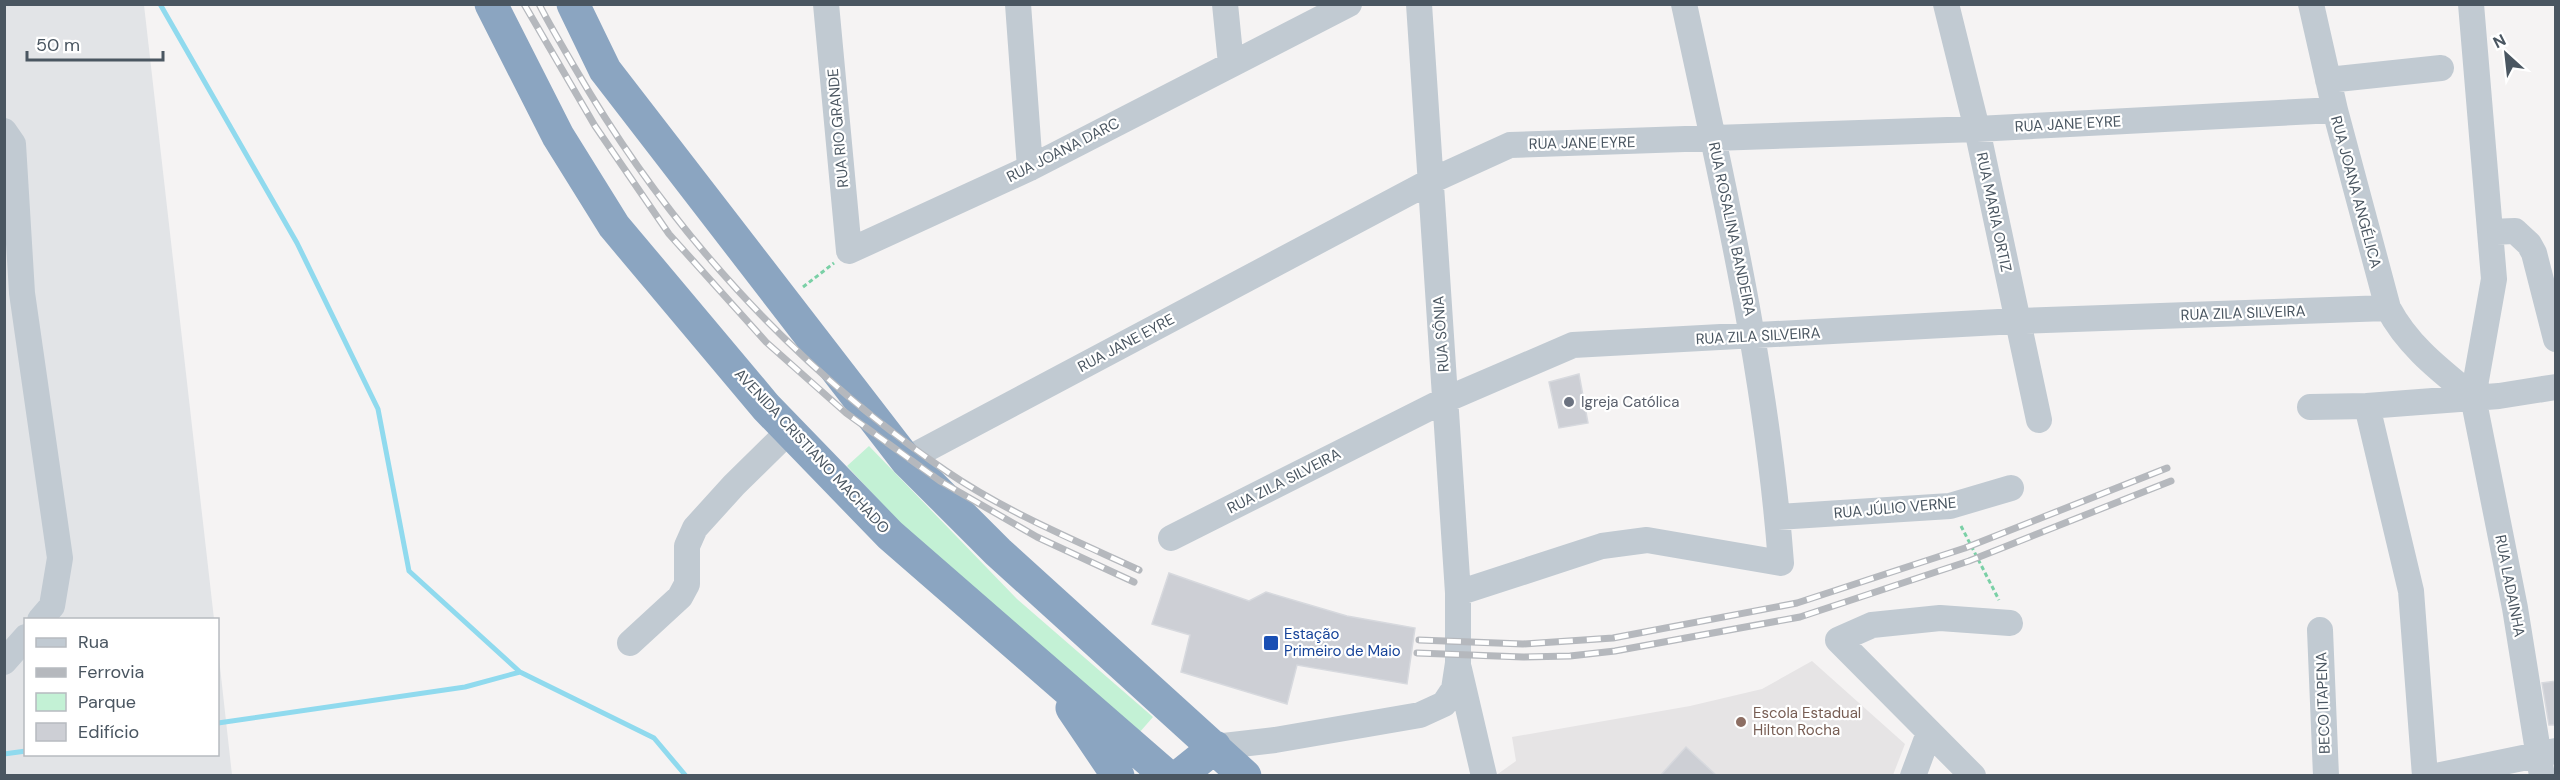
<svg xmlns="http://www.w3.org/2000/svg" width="2560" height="780" viewBox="0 0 2560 780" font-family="'DM Sans',sans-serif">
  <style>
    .education { fill: #e6e4e5 }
    .airport { fill: #e2e4e7 }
    .green { fill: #c3f1d5 }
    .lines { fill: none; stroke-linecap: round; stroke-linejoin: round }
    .stream { stroke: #90daee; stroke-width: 5 }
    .building { fill: #cdcfd5; stroke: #d7d9de; stroke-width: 1.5 }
    .path { stroke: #7ad0a6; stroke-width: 3; stroke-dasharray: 4.5 3; stroke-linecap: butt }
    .minor { stroke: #c1cad2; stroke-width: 26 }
    .highway { stroke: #8ba5c1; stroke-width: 33 }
    .rail-casing { stroke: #b5b8bd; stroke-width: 7 }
    .rail { stroke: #fff; stroke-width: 4.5; stroke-dasharray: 14; stroke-linecap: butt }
    .worship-dot { fill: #6b7280; stroke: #fff; stroke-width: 2 }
    .transit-dot { fill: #1a4fb4; stroke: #fff; stroke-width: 2 }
    .education-dot { fill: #8d6e63; stroke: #fff; stroke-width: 2 }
    .labels { text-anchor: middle; stroke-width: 4.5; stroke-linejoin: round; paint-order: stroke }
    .street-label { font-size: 15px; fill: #4a5661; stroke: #fff }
    .worship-label { font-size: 15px; fill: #5b616d; stroke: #fff; text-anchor: start }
    .transit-label { font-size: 15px; fill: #164399; stroke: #fff; text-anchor: start }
    .education-label { font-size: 15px; fill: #785e54; stroke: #fff; text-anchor: start }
  </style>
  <rect width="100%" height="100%" fill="#f5f3f3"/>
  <path class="education" d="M1812,661L1905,744L1893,775L1495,776L1516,761L1512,737L1690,706L1762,689Z"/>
  <path class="airport" d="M5,5H144L214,619L26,620V754H218V649L232,775L5,776Z"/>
  <path class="green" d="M869,446L1017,599L1153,717L1139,733L907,531L847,466Z"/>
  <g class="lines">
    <path class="stream" d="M160,4L297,243L378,409L409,571L520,672L654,738L686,776
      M218,723L465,687L520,672
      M4,754L26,751"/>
  </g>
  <path class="building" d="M1579,374L1588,423L1559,428L1549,382Z
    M1169,573L1249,601L1266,592L1347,616L1415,628L1407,684L1297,665L1287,704L1181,672L1190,635L1152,624Z
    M2556,681V725H2549L2542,683Z
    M1686,747L1717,776H1660Z"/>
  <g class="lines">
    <path class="path" d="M803,287L834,263
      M1961,526L1999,600"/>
    <path class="minor" d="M826,4L849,251L1030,168L1349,4
      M1018,4L1030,168
      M1225,4L1231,64
      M1946,4L1977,129L2039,420
      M2311,4L2335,110L2388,308C2408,346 2440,370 2473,397
      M2471,4L2494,279L2473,397L2515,608L2542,776
      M2328,80L2441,68
      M4,131L13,144L22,293L60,558L52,606L40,620
      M2490,232L2515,231L2529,244L2534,253L2556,339
      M2367,406L2499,396L2556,387
      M2310,407L2367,406L2411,591L2425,776
      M906,460L1431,181L1510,145L1977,129L2335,110
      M1777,517L1950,506L2011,488
      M1171,538L1445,400L1573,345L2017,321L2388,308
      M1458,593L1602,546L1647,540L1781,563C1767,374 1724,189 1684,4
      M2320,630L2326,776
      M630,643L680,597L687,584V546L695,528L734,485L789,431
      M4,662L26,637
      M1459,669L1484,776
      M1215,747L1275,740L1420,715L1444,704L1454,689L1458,663V593L1419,4
      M1913,776L1929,733
      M1973,776L1838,640L1872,625L1940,618L2010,623
      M2436,776L2556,751"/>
    <path class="highway" d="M491,4L558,136L614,226L766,407L890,535L1167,776
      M573,4L605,70L906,460L998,552L1245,776
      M1072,708L1118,776
      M1179,776L1215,747"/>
    <defs>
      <path id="rail" d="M524,4L595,126L669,234L766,342L846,413L940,481L1037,537L1134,582
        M539,4C550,26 563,47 575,68C667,228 793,366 946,471C1006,512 1074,540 1139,570
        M1419,640L1523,644L1613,638L1797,603L1965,548L2167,468
        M1417,653L1523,657L1570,656L1615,651L1800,617L1969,561L2171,481"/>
    </defs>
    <use href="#rail" class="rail-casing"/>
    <use href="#rail" class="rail"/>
  </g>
  <circle class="worship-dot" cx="1569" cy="402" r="6"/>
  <rect class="transit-dot" x="1263" y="635" width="16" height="16" rx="3"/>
  <circle class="education-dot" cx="1741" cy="722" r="6"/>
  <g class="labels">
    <g class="street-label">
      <text transform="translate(2068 124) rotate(-3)" y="5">RUA JANE EYRE</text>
      <text transform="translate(838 128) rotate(-95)" y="5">RUA RIO GRANDE</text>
      <text transform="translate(1582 143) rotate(-1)" y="5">RUA JANE EYRE</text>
      <text transform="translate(1063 150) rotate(-27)" y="5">RUA JOANA DARC</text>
      <text transform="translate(2356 192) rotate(75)" y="5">RUA JOANA ANGÉLICA</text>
      <text transform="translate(1994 212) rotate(78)" y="5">RUA MARIA ORTIZ</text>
      <text transform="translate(1732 229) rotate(78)" y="5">RUA ROSALINA BANDEIRA</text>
      <text transform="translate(2243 313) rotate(-2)" y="5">RUA ZILA SILVEIRA</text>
      <text transform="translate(1441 334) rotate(-94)" y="5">RUA SÔNIA</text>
      <text transform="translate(1758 336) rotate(-3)" y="5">RUA ZILA SILVEIRA</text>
      <text transform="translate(1126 343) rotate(-28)" y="5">RUA JANE EYRE</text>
      <text transform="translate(812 451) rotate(47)" y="5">AVENIDA CRISTIANO MACHADO</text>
      <text transform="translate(1284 481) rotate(-27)" y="5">RUA ZILA SILVEIRA</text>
      <text transform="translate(1895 508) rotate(-5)" y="5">RUA JÚLIO VERNE</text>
      <text transform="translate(2510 586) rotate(79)" y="5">RUA LADAINHA</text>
      <text transform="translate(2323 703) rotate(-92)" y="5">BECO ITAPENA</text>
    </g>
    <g class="worship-label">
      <text x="1581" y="407">Igreja Católica</text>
    </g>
    <g class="transit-label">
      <text x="1284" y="639">Estação<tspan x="1284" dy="17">Primeiro de Maio</tspan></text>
    </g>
    <g class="education-label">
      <text x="1753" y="718">Escola Estadual<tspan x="1753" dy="17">Hilton Rocha</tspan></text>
    </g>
  </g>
  <rect width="2560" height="780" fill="none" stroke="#4a5661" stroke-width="12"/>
  <rect x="24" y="618" width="195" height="138" fill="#ffffff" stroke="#b7bbc0" stroke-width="1.5"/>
  <rect x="36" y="638" width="30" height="9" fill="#c1cad2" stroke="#b7bbc0" stroke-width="1.5"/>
  <text x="78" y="648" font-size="18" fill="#4a5661">Rua</text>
  <rect x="36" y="668" width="30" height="9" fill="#b5b8bd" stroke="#b7bbc0" stroke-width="1.5"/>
  <text x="78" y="678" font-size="18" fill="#4a5661">Ferrovia</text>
  <rect x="36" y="693" width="30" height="18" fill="#c3f1d5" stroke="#b7bbc0" stroke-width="1.5"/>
  <text x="78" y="708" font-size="18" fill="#4a5661">Parque</text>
  <rect x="36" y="723" width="30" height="18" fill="#cdcfd5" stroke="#b7bbc0" stroke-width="1.5"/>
  <text x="78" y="738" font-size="18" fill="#4a5661">Edifício</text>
  <g transform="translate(2506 54) rotate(333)" stroke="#ffffff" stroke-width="4.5" paint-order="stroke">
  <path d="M0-4.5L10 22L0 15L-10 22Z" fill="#4a5661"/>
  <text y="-9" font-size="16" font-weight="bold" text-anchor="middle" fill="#4a5661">N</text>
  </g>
  <path d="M27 51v9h136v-9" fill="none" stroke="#4a5661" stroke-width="3"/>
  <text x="36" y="51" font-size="18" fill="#4a5661" stroke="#ffffff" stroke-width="4.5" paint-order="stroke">50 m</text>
</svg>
